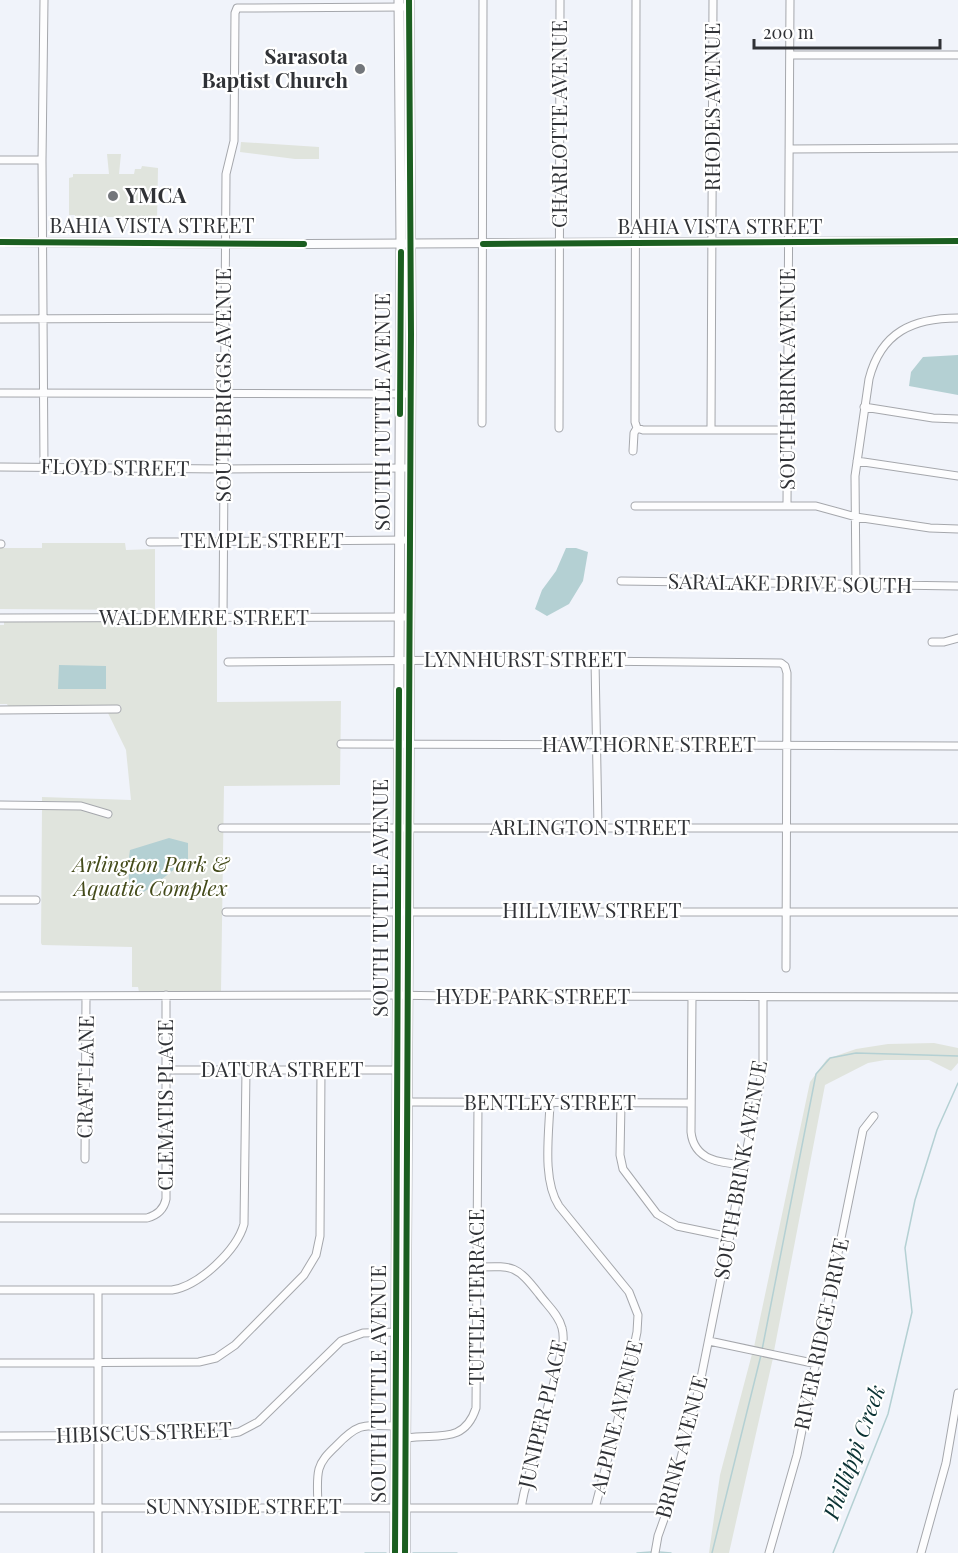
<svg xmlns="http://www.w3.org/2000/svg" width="958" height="1553" viewBox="0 0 958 1553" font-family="'Playfair Display',serif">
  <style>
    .green { fill: #e0e4dd }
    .water { fill: #b4d0d3 }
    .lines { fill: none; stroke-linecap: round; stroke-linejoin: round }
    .stream { stroke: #b4d0d3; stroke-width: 1.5 }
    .minor-casing { stroke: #a5a7ac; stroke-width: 9 }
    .tertiary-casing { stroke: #a5a7ac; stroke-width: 10 }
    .secondary-casing { stroke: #a5a7ac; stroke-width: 11 }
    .minor { stroke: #fdfdfe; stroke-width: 7 }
    .tertiary { stroke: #fdfdfe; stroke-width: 8 }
    .secondary { stroke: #fdfdfe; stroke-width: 9 }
    .cycleway-casing { stroke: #fff; stroke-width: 10 }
    .cycleway { stroke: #1b5e20; stroke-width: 6 }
    .poi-dot { fill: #73767b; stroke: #fff; stroke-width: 2 }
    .labels { text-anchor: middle; stroke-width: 4.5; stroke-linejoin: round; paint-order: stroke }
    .poi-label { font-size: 21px; font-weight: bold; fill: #303236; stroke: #fff; text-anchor: end }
    .street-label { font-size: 21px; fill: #303236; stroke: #fff }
    .park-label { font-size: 21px; font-style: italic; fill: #434a19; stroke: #fff }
    .water-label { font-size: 22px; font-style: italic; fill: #0a3233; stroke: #fff }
  </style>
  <rect width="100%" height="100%" fill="#f0f3fa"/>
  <path class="green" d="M241,142L319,147V159H295L240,152Z
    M107,154H121L119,174H134L135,169H141L142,166L158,168L157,222H140L139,217H75V215H69V178L73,177V174H109Z
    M42,543H125L126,550L155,549V610L0,609V548H42Z
    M133,620L217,621V702L341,701L340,785L224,786L221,992H139L138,987H132V947L42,945L41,943L42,808H102L81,802L42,801V797L131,800L126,750L108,713H120L121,706H8L7,704H0V625H4V622Z
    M934,1043L958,1048V1063L951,1071L929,1060H885L868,1063L825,1085L774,1351L754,1347L810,1082L827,1059L856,1049L888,1044Z
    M752,1354L773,1358L729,1553H709L720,1475Z"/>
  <path class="water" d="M958,355V395L909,386L911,372L923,357Z
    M566,548H576L588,552L583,581L569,604L547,616L535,609L542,590L556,571Z
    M59,665L106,666V689H58Z
    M169,838L188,843V859C172,870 156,886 138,895L130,890L128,865L130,850Z"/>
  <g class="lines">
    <path class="stream" d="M762,1350L816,1074L830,1058L856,1053L958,1056
      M659,1552L671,1553
      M365,1553H386
      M413,1553H457
      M637,1553L651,1552
      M712,1553L761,1355
      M833,1553L888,1414L912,1312L905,1248L915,1200L937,1130L958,1083"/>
    <defs>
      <path id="minor" d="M790,55H958
        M789,149L958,148
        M0,160H42
        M0,319L224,318
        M0,393L410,394
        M864,407L933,418L958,419
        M482,423L483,0
        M559,428L560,0
        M637,428L643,430H788
        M711,430L713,0
        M633,451L634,433L637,428L635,422L636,0
        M857,461L958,476
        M0,467L223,469L410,468
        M44,467L42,160L44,0
        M635,506H816L856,517L930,528L958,529
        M787,506L790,0
        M150,542L409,540
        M0,544H1
        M621,581L958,586
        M856,585L855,476L869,379C881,332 913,318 958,318
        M0,618L409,617
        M223,619L226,174L234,141L235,13L237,8L404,7
        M932,642H944L958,638
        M595,660L598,828
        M228,662L471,660L781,663L785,666L787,673L786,968
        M0,710L117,709
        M341,744L958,746
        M0,805L81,806L108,814
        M222,828H958
        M0,900H36
        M226,912H958
        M0,996L389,995L451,996L958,997
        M692,997L691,1132C694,1161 721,1163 744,1165
        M167,1070H398
        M409,1102L691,1103
        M550,1103C549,1134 542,1180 559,1206L629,1292L638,1315L637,1332L622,1404L595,1508
        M621,1103L620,1155L623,1169L657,1214L677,1226L730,1237
        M85,1159L86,996
        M0,1218H147C158,1215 164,1209 166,1199V995
        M477,1267C514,1266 516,1265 539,1294C547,1305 559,1315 562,1328C566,1343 559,1359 556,1373C547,1414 535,1453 524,1493L521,1508
        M0,1290H172C199,1286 237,1250 244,1224L246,1069
        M709,1341L817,1364
        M0,1363L199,1362L216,1358L235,1345L304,1275L316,1255L320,1236L321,1069
        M0,1436L220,1435L239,1432L258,1422L341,1341L363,1333L397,1332
        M407,1438C436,1433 464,1445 476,1408L478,1103
        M318,1507C318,1495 316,1481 319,1469C322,1459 329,1453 336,1446C359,1422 364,1425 396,1426
        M0,1508H668
        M98,1553V1290
        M655,1553L658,1536L668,1508L699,1388L760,1083L763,1062V997
        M769,1553L797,1455L863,1130L874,1116
        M921,1553L946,1463L958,1393"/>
      <path id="tertiary" d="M0,242L308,244L958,241"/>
      <path id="secondary" d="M395,1553L401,244L399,0
        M405,1553L411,334L409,0"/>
    </defs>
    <use href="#minor" class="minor-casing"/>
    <use href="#tertiary" class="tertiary-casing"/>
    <use href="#secondary" class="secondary-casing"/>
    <use href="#minor" class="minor"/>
    <use href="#tertiary" class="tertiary"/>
    <use href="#secondary" class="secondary"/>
    <defs>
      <path id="cycleway" d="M0,242L304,244
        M483,244L958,241
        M400,414L401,252
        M395,1553L399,690
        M405,1553L411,334L409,0"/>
    </defs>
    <use href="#cycleway" class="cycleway-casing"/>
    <use href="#cycleway" class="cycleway"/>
  </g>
  <g class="poi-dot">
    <circle cx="360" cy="69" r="6"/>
    <circle cx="113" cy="196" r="6"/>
  </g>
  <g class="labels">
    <g class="poi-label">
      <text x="348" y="64">Sarasota<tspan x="348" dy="24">Baptist Church</tspan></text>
      <text x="125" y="203" text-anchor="start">YMCA</text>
    </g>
    <g class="street-label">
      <text transform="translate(713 107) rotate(-90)" y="7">RHODES AVENUE</text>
      <text transform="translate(560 124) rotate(-90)" y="7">CHARLOTTE AVENUE</text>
      <text x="152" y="233">BAHIA VISTA STREET</text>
      <text x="720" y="234">BAHIA VISTA STREET</text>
      <text transform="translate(788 379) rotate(-90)" y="7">SOUTH BRINK AVENUE</text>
      <text transform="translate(224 385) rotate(-90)" y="7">SOUTH BRIGGS AVENUE</text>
      <text transform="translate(383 412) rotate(-90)" y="7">SOUTH TUTTLE AVENUE</text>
      <text transform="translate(115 468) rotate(1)" y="7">FLOYD STREET</text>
      <text x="262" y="548">TEMPLE STREET</text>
      <text transform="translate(790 584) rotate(1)" y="7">SARALAKE DRIVE SOUTH</text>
      <text x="204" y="625">WALDEMERE STREET</text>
      <text x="525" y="667">LYNNHURST STREET</text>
      <text x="649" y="752">HAWTHORNE STREET</text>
      <text x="590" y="835">ARLINGTON STREET</text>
      <text transform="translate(381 898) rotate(-90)" y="7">SOUTH TUTTLE AVENUE</text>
      <text x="592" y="918">HILLVIEW STREET</text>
      <text x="533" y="1004">HYDE PARK STREET</text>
      <text x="282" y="1077">DATURA STREET</text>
      <text transform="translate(86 1077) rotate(-89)" y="7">CRAFT LANE</text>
      <text x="550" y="1110">BENTLEY STREET</text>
      <text transform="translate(166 1105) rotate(-90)" y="7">CLEMATIS PLACE</text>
      <text transform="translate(741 1170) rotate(-80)" y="7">SOUTH BRINK AVENUE</text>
      <text transform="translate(477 1297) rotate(-90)" y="7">TUTTLE TERRACE</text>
      <text transform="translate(822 1334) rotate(-78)" y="7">RIVER RIDGE DRIVE</text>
      <text transform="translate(379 1384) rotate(-90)" y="7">SOUTH TUTTLE AVENUE</text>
      <text transform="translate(543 1414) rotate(-77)" y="7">JUNIPER PLACE</text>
      <text transform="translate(617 1417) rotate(-76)" y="7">ALPINE AVENUE</text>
      <text transform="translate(144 1433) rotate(-2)" y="7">HIBISCUS STREET</text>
      <text transform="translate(682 1447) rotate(-75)" y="7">BRINK AVENUE</text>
      <text x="244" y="1514">SUNNYSIDE STREET</text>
    </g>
    <g class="park-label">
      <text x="151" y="872">Arlington Park &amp;<tspan x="151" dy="24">Aquatic Complex</tspan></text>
    </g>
    <g class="water-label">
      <text transform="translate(854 1452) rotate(-70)" y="8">Phillippi Creek</text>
    </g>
  </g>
  <path d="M754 39v9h186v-9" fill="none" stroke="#303236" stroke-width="3"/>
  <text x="763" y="39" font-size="18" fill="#303236" stroke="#ffffff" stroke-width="4.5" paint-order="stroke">200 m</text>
</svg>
